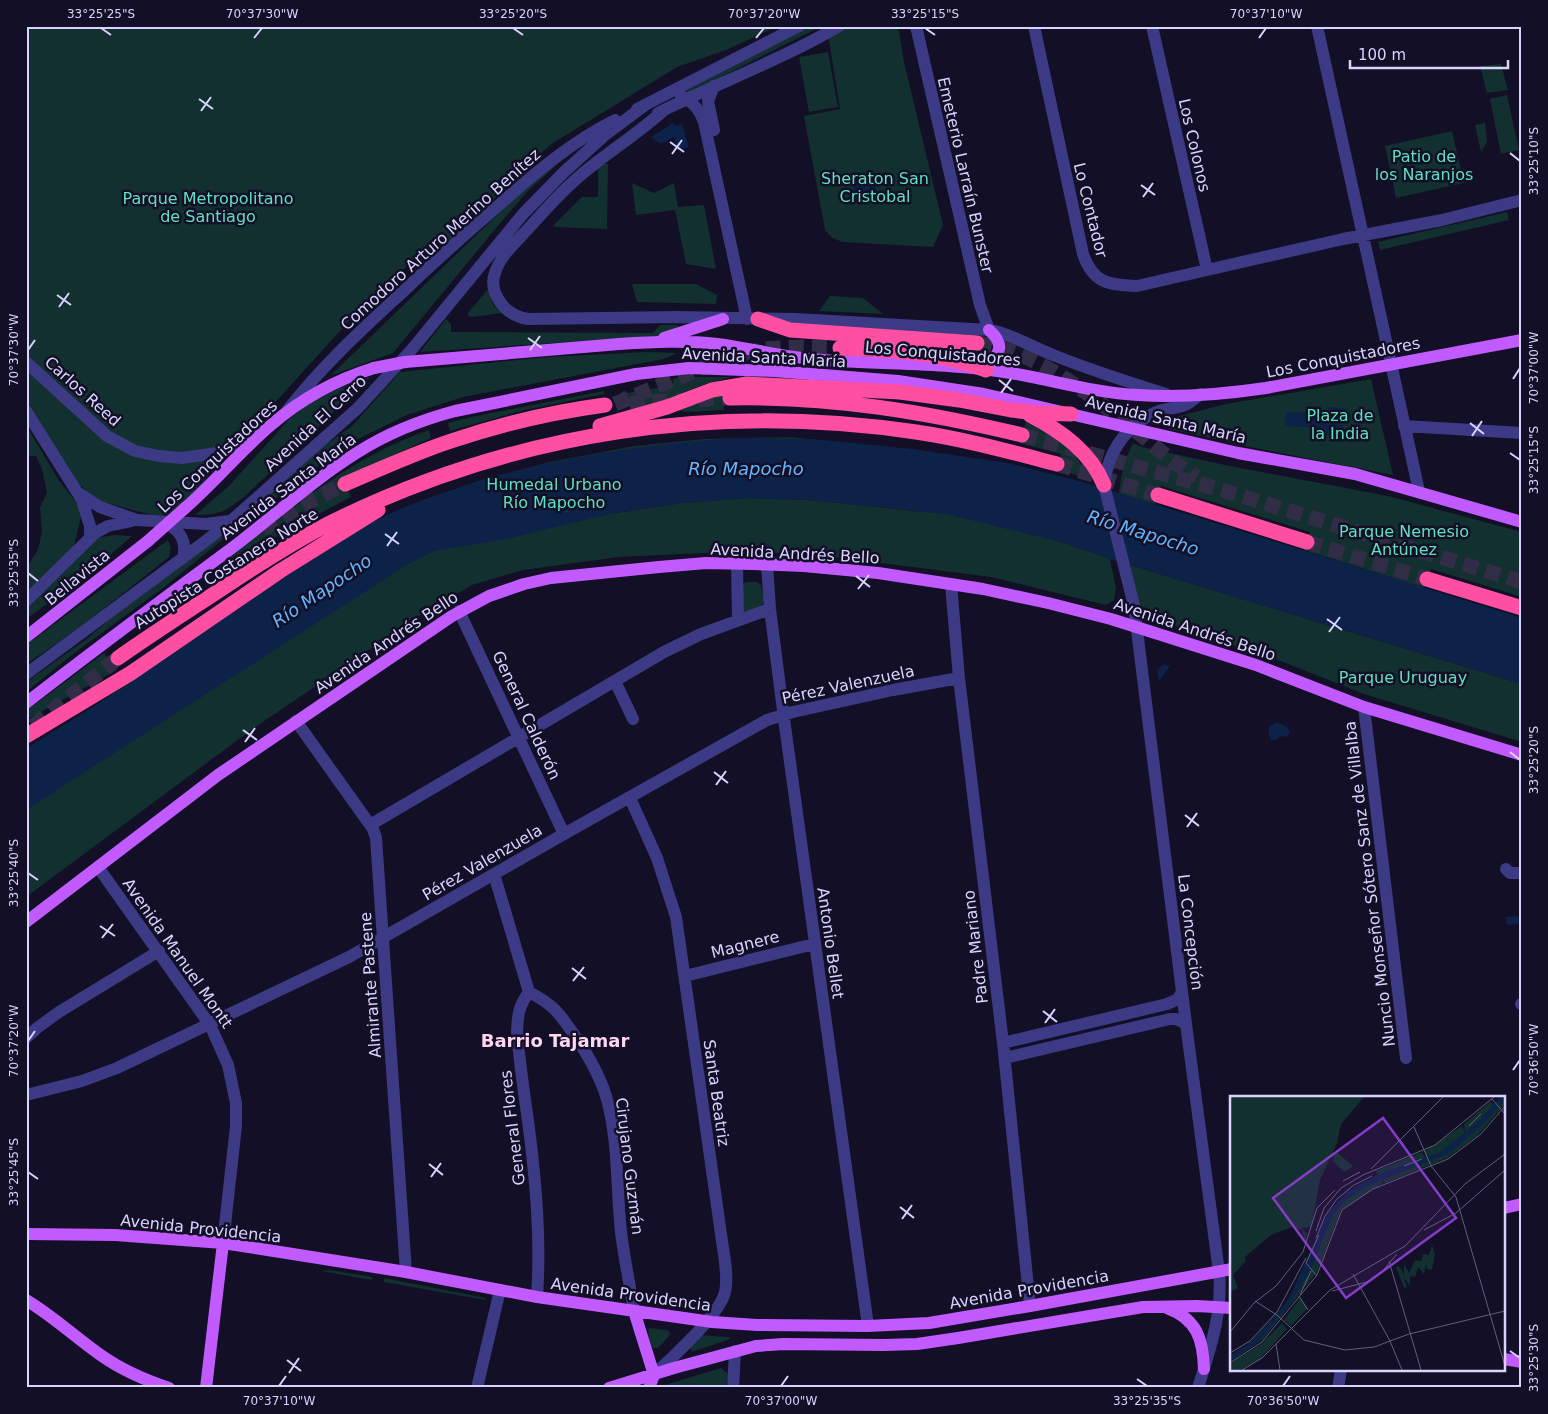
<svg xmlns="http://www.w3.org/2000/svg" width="1548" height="1414" viewBox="0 0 1548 1414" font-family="'DejaVu Sans',sans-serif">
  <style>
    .green { fill: #12302f; fill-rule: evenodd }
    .water { fill: #0c2248 }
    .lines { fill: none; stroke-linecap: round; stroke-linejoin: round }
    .highway-tunnel { stroke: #312d47; stroke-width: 15; stroke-dasharray: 15 8; stroke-linecap: butt }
    .minor { stroke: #3d3a85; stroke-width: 12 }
    .major { stroke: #c25bff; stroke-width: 12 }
    .highway { stroke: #ff4fa3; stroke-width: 15 }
    .major-bridge { stroke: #c25bff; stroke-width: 12 }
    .ticks { fill: none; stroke: #d9d4ff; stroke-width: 2 }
    .labels { text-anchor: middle; stroke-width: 5; stroke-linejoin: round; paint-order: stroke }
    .street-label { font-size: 16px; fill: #d9d4ff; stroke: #130f26 }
    .park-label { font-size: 16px; fill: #5fe0c0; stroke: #130f26 }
    .water-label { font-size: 18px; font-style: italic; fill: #62b6ff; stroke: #130f26 }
    .neighbourhood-label { font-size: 18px; font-weight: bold; fill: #ffd6f0; stroke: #130f26 }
    .inset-road { fill: none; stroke: #625e7d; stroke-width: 1 }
    .view { fill: #843dc5; fill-opacity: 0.15; stroke: #843dc5; stroke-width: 2.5 }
    .inset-edge { fill: none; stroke: #d9d4ff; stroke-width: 2.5 }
    .neatline { fill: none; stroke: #d9d4ff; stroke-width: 2 }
    .ticks-label { font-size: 12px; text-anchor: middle; fill: #d9d4ff }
  </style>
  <rect width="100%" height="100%" fill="#130f26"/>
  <path class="green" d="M26,26H778L726,50L677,67L550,145L448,243L429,245L349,321L194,492L167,515H152L103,502L86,491L60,466L26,418Z
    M811,26H822L687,94L686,91Z
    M846,26H898L904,62L943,225L933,247L842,242L831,237L825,230L804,116L840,109L829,40V37Z
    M828,52L838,107L809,112L799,57Z
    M1501,64L1508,90L1487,93L1480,66Z
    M1507,95L1519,150L1501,154L1490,99Z
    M1485,123L1487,142L1481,152L1475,125Z
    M1452,131L1464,183L1396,198L1385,146Z
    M563,159L527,192L497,227L393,353L330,376L523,190Z
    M602,164H608L607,229L554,227V225L582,197H598V168Z
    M632,183L654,193L674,183L678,207L704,205L716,269L686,264L675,210L636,215Z
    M1507,212L1509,220L1380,250L1378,242Z
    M632,284H696L717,295L716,304L637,302Z
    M489,288C490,299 492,306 502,313L472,317L468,316V313Z
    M830,296L863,298L883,314L819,311Z
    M446,319L451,324V332L653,333L660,325H678V327L659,336L420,352Z
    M646,352L677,353L664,359L463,397L407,415L348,444L249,518L163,588L73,654L26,692V682L88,638L110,619L210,545L324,446L352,426L400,372L547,357Z
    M371,377L244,497C225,512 219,515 195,515L229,486L290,418L311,402L337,389Z
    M679,377H732L708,383L644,408L626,406L622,402L621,392L625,391L627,393L669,386L673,383V379Z
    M1371,379L1393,475L1255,448L1169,429L1159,421L1226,404Z
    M604,391V394L524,410L450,431L448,423L471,417Z
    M722,393L724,410L688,412L675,410Z
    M1026,422C1051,433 1080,452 1087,478L1058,470L1061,454L1019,443Z
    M26,425L58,479L78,505L81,517L73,550L26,593V568L38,550L42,532L40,507L47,493L42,469L36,456H26Z
    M429,430L431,438L343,478L351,497L279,535L203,580C273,524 343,459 429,430Z
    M790,437L944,454L1109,552L976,520L1065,543L1110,559L1116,588L1114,600L1106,605L991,577L802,553H702L619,557L523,570L472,585L416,618L254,728L26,897V754L227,614L362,528L422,501L481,480L550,462L634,446L704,439ZM727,496L815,498L935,513L809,500L749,498L682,503L609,514L564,524L611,512Z
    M1133,443L1142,447L1225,465L1388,496L1522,532V597L1431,569L1424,588L1304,550L1310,532L1161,486L1154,505L1119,494C1121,475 1124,460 1133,443Z
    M114,535L132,536L86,576L26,619V606L97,538Z
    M168,540L171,548L169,557C122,594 76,632 26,664V645Z
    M1130,565L1522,684V742L1364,694L1278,660L1143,615L1140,613Z
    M746,582H757L761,585L764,601L761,607L747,612L743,611V584Z
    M104,653L117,670L26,720V711Z
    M329,1270L372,1277V1280L321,1271Z
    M384,1278L485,1298V1300L384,1282Z
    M649,1328L667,1330L670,1332L669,1336L658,1348H653C650,1343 647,1334 649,1328Z
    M698,1335L729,1337L730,1339L692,1352L689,1346Z
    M721,1368L728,1374L726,1388H655Z"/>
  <path class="water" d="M673,123L675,126L682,124L689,147L678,150L674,137L661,144L651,137Z
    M853 191a12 12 0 1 1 24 0a12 12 0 1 1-24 0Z
    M1328,407L1343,408L1342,435H1326V428L1285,426L1286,412L1327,414Z
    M736,438L812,439L913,449L1008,463L1083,482L1522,618V684L1110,559L1065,543L946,514L809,500L749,498L682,503L609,514L507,539L435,551L405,566L26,810V749C64,724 103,702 140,676C157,664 174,651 191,638C232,609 274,582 317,556C341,540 366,524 393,512C502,466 618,446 736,438Z
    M1164,664L1170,666L1159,681L1157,670Z
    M1277,722L1287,727L1290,733L1286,737L1280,736L1276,740H1271L1268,733L1270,726Z
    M1519,916L1520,924L1507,925L1506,917Z"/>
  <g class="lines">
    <path class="highway-tunnel" d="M977,343C1040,352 1093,397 1142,436C1159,450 1177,466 1197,477
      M630,403L730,398
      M615,404L714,363L746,353L763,349L799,347L840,348
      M1022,435L1225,491L1522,582
      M1057,464L1158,495
      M263,529L304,504L345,484
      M1307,542L1427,579
      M33,726L118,658"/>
    <path class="minor" d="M916,26L980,305L989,330
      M1034,26L1083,254C1093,283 1108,285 1137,286L1343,239L1442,220L1522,200
      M1152,26L1207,270
      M1317,26L1419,491
      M714,86L708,101L714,130
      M681,96C693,102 699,109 704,122L747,319
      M637,109L799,26
      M664,110C641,131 616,147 592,166C567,185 547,208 527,230C515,243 500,256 495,273C491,283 494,293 500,302C507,312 516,317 528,319L677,317L796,319L989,330C1012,334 1032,347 1053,355C1090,370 1128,382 1166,394
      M658,113C718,83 781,60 839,26
      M26,362L107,436L135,451L159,456L182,458L217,453L257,435
      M26,411L82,500L90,526V538
      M287,411C323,364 366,326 409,286C438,258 468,232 499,205C535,173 571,142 615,120
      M1404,426L1522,433
      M77,492L100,507L137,520L206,524L229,521
      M166,523C181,531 187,542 183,558
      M737,564L738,620
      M767,564L770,609L785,726L868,1326
      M951,584L959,678L1003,1043L1030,1306
      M26,601L95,533L108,526L132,521
      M459,611L564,834
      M26,674L207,540L232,520L358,408L413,348L523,214L563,173L605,135L644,106
      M615,681L633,719
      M1364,707L1406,1058
      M296,721L373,829L376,838L406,1272
      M630,798L657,858L676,917L721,1234C723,1251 729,1276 725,1292C720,1315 672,1357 654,1375
      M370,825L664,652L701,634L770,609
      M98,867L210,1025L228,1065L236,1103V1126L223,1243
      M1506,869L1510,873H1522
      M494,874L529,992
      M685,976L814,944
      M529,992C554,1005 559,1013 575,1036C588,1055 599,1074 606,1096C619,1140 616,1187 621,1232C624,1258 630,1285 634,1311
      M529,992C519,1006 518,1013 517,1030C520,1075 529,1119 533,1163C538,1208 540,1252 537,1297
      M1521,1004H1522
      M26,1038L37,1028L59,1012L159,951
      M1003,1043L1167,1004L1178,999L1182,992
      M1005,1058L1170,1019H1176L1186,1024
      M26,1095L82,1081L117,1068L349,957L564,834L767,720L793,712L893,690L959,678
      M477,1388L500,1290
      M733,1388L735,1351
      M1198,1388C1210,1349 1223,1313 1219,1272L1186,1024L1134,606L1104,485C1108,450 1128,422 1162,410C1170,408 1178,408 1185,405C1190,403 1196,397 1201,394
      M1338,1388L1341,1370"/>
    <path class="major" d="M664,338L723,319
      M405,362L619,344C651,342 685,340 717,344C749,348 779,356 811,359C876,365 946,362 1011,373C1053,380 1095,393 1138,395C1179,398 1225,394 1266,388L1522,340
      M986,370C998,354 1007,346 989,330
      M185,508C215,482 240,451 271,425C301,399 335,380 374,368
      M26,637L148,541
      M26,703C94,650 163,599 232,548C274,516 313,480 358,452C388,433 421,420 455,411L636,374L689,368L774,371L898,381L984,394L1238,453L1355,474L1522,522
      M26,922L218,775L452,616L489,596L524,584L551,578L659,567L706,563L753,564L804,566L878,573L983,589L1048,603L1111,619L1256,665L1364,707L1522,755
      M1504,1208L1522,1204
      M26,1234L115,1235L223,1243L406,1272L537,1297L712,1322L757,1325L868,1326L929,1323L1030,1306L1232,1269
      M26,1300C53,1316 76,1338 102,1356C122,1370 145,1380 169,1388
      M1167,1308C1197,1319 1203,1339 1204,1369
      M634,1311L654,1375L649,1388
      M1504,1359L1522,1362
      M206,1388L223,1243
      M609,1388L674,1368L756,1346L783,1344L884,1345L917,1344L958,1338L1143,1307L1197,1306L1232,1308"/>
    <path class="highway" d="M758,319L790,330L977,343
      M840,348C890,350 939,352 986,370
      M730,398C830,396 926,412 1022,435
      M1030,415C1061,431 1091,452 1104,485
      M600,426L667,407L712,390L747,384L900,392L959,400L1011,410L1037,413L1071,414
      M345,484C380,469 415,453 451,441C501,424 553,412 605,405
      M1158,495L1307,542
      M1427,579L1522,608
      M118,658C156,631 196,606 235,580C267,559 300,538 334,521C516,432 715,402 916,432C964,439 1011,452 1057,464
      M26,736L131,673L280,571L378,510"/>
    <path class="major-bridge" d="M374,368L405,362
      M148,541L185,508"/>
  </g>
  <path class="ticks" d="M101,28L111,35M513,28L523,35M925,28L935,35M254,38L262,28M756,38L764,28M1259,38L1266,28M199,99L213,109M201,111L211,97M670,142L684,152M1510,153L1520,161M672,154L682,140M1141,185L1155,195M1143,197L1153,183M57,295L71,305M59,307L69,293M528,338L542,348M28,350L35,340M530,350L540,336M1513,379L1520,368M999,380L1013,391M1001,393L1011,379M1470,423L1484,434M1472,436L1482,421M1510,453L1520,460M385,534L399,544M387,546L397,532M28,573L38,581M856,576L870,587M858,589L869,575M1327,619L1342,630M1329,632L1340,617M243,730L257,740M245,742L255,728M1510,752L1520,760M714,772L728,783M716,785L726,771M1185,815L1199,826M1187,827L1197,813M28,873L38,880M100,926L115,936M102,938L113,924M572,968L586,979M573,981L584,967M1043,1011L1057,1022M1045,1023L1055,1009M28,1041L35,1031M1513,1070L1520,1060M429,1164L443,1175M28,1172L38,1179M431,1177L441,1163M900,1207L914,1218M902,1219L912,1205M1510,1351L1520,1358M287,1360L301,1371M289,1373L299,1358M1137,1379L1147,1386M279,1386L286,1376M781,1386L788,1376M1283,1386L1290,1376"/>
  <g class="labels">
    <g class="street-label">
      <text transform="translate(1195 145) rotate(77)" y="6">Los Colonos</text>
      <text transform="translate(966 175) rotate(77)" y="6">Emeterio Larraín Bunster</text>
      <text transform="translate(1091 210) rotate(76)" y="6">Lo Contador</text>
      <text transform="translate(440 239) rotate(-42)" y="6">Comodoro Arturo Merino Benítez</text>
      <text transform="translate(943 353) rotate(5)" y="6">Los Conquistadores</text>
      <text transform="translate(764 357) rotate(3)" y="6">Avenida Santa María</text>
      <text transform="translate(1343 357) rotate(-11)" y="6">Los Conquistadores</text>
      <text transform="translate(83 391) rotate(42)" y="6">Carlos Reed</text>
      <text transform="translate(1166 419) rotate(13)" y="6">Avenida Santa María</text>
      <text transform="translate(315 423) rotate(-43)" y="6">Avenida El Cerro</text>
      <text transform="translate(217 456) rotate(-43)" y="6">Los Conquistadores</text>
      <text transform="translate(288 486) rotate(-37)" y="6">Avenida Santa María</text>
      <text transform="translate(795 553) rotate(3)" y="6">Avenida Andrés Bello</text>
      <text transform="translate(226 568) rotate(-32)" y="6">Autopista Costanera Norte</text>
      <text transform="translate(77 577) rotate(-39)" y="6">Bellavista</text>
      <text transform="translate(1195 629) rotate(18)" y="6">Avenida Andrés Bello</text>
      <text transform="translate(386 642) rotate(-34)" y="6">Avenida Andrés Bello</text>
      <text transform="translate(848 684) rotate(-12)" y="6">Pérez Valenzuela</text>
      <text transform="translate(527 715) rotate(65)" y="6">General Calderón</text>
      <text transform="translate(482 862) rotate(-30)" y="6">Pérez Valenzuela</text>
      <text transform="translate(1369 884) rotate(-97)" y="6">Nuncio Monseñor Sótero Sanz de Villalba</text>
      <text transform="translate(1191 932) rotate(83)" y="6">La Concepción</text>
      <text transform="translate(831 943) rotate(82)" y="6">Antonio Bellet</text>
      <text transform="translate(745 944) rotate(-14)" y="6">Magnere</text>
      <text transform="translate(975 947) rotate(-97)" y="6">Padre Mariano</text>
      <text transform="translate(178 953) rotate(55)" y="6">Avenida Manuel Montt</text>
      <text transform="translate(370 985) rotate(-94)" y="6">Almirante Pastene</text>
      <text transform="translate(717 1093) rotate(82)" y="6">Santa Beatriz</text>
      <text transform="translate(512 1128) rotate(-97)" y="6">General Flores</text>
      <text transform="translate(630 1166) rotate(83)" y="6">Cirujano Guzmán</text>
      <text transform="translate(201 1228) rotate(6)" y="6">Avenida Providencia</text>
      <text transform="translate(1029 1289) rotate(-10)" y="6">Avenida Providencia</text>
      <text transform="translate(631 1294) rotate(8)" y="6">Avenida Providencia</text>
    </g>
    <g class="park-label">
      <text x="1424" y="162">Patio de<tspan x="1424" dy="18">los Naranjos</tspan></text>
      <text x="875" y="184">Sheraton San<tspan x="875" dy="18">Cristobal</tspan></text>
      <text x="208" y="204">Parque Metropolitano<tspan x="208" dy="18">de Santiago</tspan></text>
      <text x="1340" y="421">Plaza de<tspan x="1340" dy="18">la India</tspan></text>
      <text x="554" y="490">Humedal Urbano<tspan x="554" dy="18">Río Mapocho</tspan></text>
      <text x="1404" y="537">Parque Nemesio<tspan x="1404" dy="18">Antúnez</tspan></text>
      <text x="1403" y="683">Parque Uruguay</text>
    </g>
    <g class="water-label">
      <text x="746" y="475">Río Mapocho</text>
      <text transform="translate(1143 533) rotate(17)" y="6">Río Mapocho</text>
      <text transform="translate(322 591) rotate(-34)" y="6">Río Mapocho</text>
    </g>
    <g class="neighbourhood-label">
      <text x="555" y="1047">Barrio Tajamar</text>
    </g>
  </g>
  <g transform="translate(1230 1096)">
    <rect width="275" height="275" fill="#130f26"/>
    <path d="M0,1H134L111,28L107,47L90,84L82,127L81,131L71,132L77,137L75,145L72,134L62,131L41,139L15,161L16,165L3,179L8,192L0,196ZM275,1V8L247,40L217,62L155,87L152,83L153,87L111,114L87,176L33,243L0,266L44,222L59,202L99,116L148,80L146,75L192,56L196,63L195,55L232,30L235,37L234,28L261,5L263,9ZM106,56L122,69V71L114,76L103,65L105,58L97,73L104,58ZM202,149L205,158L202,174L197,173L196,168L194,178L188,171L185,181L180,180V190L174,182L177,191L174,192L166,171L169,170L174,179V168L179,177L185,164L191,165L193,158L199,159ZM70,202L78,212L61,230L54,224ZM52,227L57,233L30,263L10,274H0V268L31,248Z" fill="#12302f"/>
    <path d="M270,1H275V3L258,23L220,57L139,89L117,102L103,119L80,175L59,209L27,247L0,265V259L20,247L58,205L97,118L118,95L145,80L212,55L250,24Z" fill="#0c2248"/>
    <path class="inset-road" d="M262,3L275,18M239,30L251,18M184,31L201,70L226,101L275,270M174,70L192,63M141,73L213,1M113,85L130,76M194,134L226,117L275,74M86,135L94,112L111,92L133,79L205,49L264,1M86,142L95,120L107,103L124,89L142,80M159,165L191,274M123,178L160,245L172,274M87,180L76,167L89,139M102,195L137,186L150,178L167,158M70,199L81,175M69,200L78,214M25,205L47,219L74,244L115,254L144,251L179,238L275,215M0,236L24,207L46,190L73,156L87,112L105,94M46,248L50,274M0,257L20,245L47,216L76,162M0,267L32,246L87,179L112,114L143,93L218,63L251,38L275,10M12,274L32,262L100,194L175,150L235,88L275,58"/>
    <path class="view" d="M153,22L226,122L116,202L43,102Z"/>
    <rect width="275" height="275" class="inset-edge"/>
  </g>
  <rect width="1548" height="1414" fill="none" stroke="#130f26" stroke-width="55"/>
  <path d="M1350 60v8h158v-8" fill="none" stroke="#d9d4ff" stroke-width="2.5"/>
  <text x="1358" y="60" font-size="15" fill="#d9d4ff" stroke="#130f26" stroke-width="4" paint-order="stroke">100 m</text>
  <rect x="28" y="28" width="1492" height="1358" class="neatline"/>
  <g class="ticks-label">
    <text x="101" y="18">33°25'25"S</text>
    <text x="262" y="18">70°37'30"W</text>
    <text x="513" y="18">33°25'20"S</text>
    <text x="764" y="18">70°37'20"W</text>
    <text x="925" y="18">33°25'15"S</text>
    <text x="1266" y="18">70°37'10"W</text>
    <text transform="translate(1534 161) rotate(-90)" y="4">33°25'10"S</text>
    <text transform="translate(14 350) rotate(-90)" y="4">70°37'30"W</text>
    <text transform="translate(1534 368) rotate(-90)" y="4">70°37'00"W</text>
    <text transform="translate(1534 460) rotate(-90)" y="4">33°25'15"S</text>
    <text transform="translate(14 573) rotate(-90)" y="4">33°25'35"S</text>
    <text transform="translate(1534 760) rotate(-90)" y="4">33°25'20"S</text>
    <text transform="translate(14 873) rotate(-90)" y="4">33°25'40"S</text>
    <text transform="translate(14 1041) rotate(-90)" y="4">70°37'20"W</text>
    <text transform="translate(1534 1060) rotate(-90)" y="4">70°36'50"W</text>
    <text transform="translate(14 1172) rotate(-90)" y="4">33°25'45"S</text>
    <text transform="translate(1534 1358) rotate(-90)" y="4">33°25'30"S</text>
    <text x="279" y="1405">70°37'10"W</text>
    <text x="781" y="1405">70°37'00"W</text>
    <text x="1147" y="1405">33°25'35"S</text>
    <text x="1283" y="1405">70°36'50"W</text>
  </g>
</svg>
